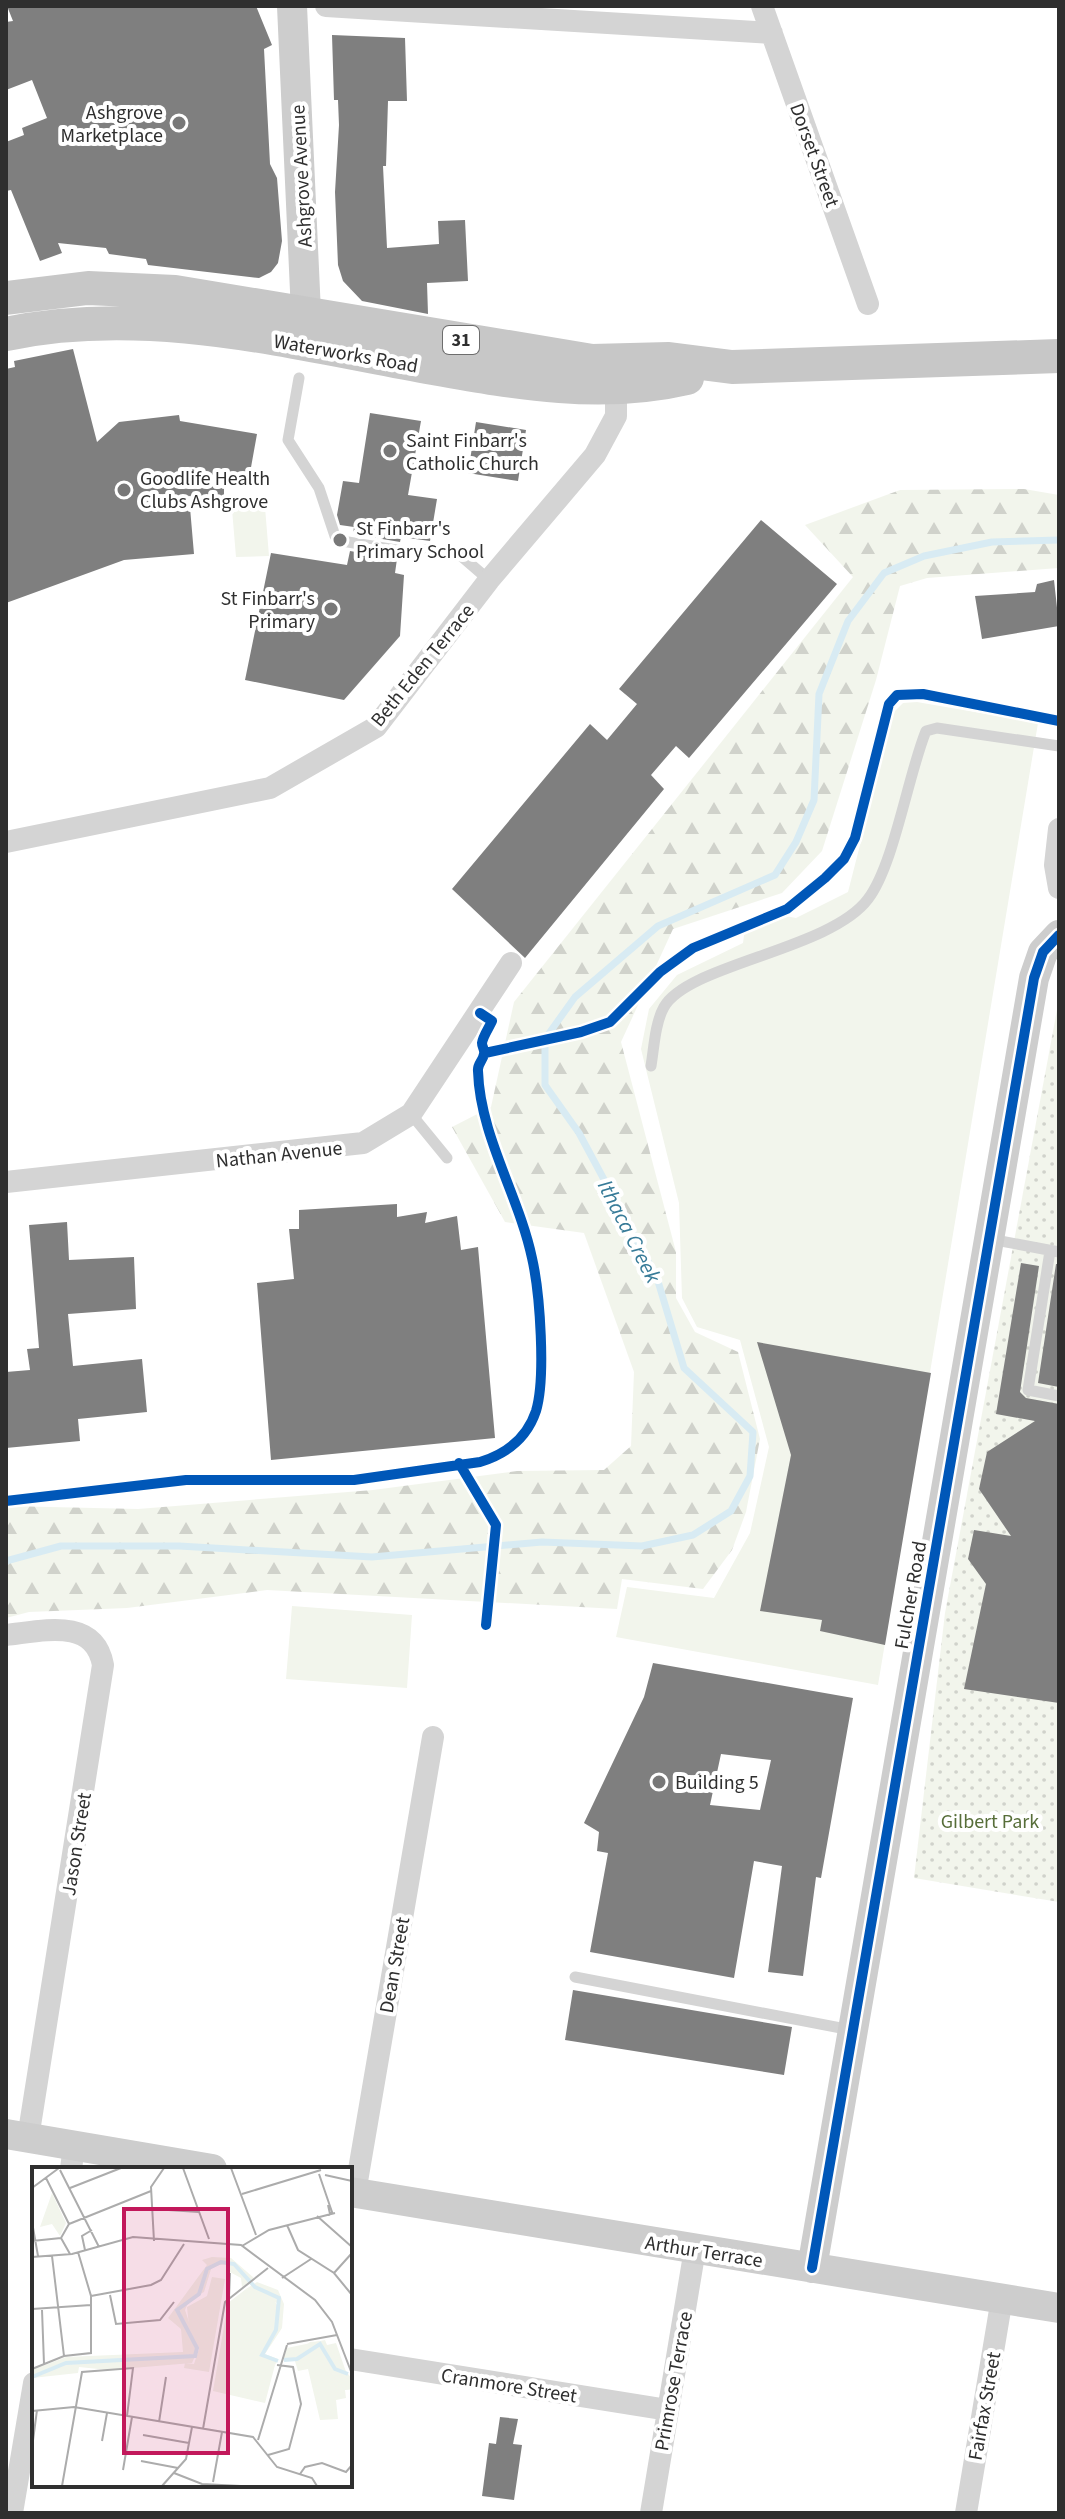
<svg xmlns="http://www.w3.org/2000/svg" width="1065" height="2519" viewBox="0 0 1065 2519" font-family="'Source Sans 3',sans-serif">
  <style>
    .green { fill: url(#green-dots) }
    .forest { fill: url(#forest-firs) }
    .pitch { fill: #f2f5ec }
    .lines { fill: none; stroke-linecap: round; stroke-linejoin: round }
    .stream { stroke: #d8ebf3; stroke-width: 7 }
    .building { fill: #7f7f7f; fill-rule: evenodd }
    .lane { stroke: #d4d4d4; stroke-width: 11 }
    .street { stroke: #d4d4d4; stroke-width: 22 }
    .secondary { stroke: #cdcdcd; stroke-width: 30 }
    .primary { stroke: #c7c7c7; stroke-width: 34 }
    .cycleway-casing { stroke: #fff; stroke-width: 15 }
    .cycleway { stroke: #0057b8; stroke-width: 10 }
    .poi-dot { fill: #787878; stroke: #fff; stroke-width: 3 }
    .labels { text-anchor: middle; stroke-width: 8; stroke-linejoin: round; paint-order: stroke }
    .shield { fill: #fff; stroke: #6d6d6d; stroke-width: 2 }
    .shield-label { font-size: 18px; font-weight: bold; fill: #2f2f2f }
    .poi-label { font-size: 20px; fill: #2f2f2f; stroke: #fff; text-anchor: start }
    .street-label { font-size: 20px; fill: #2f2f2f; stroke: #fff }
    .park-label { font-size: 20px; fill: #576e39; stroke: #fff }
    .water-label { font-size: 22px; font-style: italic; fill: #377b98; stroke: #fff }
    .inset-river { fill: none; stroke: #d8ebf3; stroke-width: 4 }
    .inset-road { fill: none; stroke: #acacac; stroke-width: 2 }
    .view { fill: #c2185b; fill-opacity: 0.15; stroke: #c2185b; stroke-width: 4 }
    .inset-edge { fill: none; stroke: #2f2f2f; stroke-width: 4 }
  </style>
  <defs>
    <pattern id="green-dots" width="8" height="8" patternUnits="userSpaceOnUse" patternTransform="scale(2)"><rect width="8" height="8" fill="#f2f5ec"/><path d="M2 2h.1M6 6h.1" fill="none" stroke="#d0d2cb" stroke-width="1.8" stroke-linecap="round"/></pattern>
    <pattern id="forest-firs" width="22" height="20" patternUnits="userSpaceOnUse" patternTransform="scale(2)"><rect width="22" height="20" fill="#f2f5ec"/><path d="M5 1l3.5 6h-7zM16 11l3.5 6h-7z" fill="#d0d2cb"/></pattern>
  </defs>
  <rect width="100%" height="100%" fill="#fff"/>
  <path class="green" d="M1059,999V1902L914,1878L945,1613Z"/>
  <path class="forest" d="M1024,489L1059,495V568L927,578L900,586L876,680L822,851L782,893L673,929L621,1042L676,1252V1298L695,1332L738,1352L760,1439L746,1512L732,1550L703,1589L622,1579L617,1609L267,1590L127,1608L29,1612L6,1618V1506L138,1509L373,1490L517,1471L604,1470L631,1446L634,1372L584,1233L505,1222L452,1127L491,1107L514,1002L853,577L805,525L900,490Z"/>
  <path class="pitch" d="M264,495L269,556L236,557L231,497Z
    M917,702L1038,723L878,1685L616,1637L627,1587L714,1598L750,1533L769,1447L740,1340L697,1327L682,1298L679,1203L641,1049L649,1009L677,975L743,943L746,921L763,912L796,918L848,892L894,712L903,703Z
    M292,1606L412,1615L407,1688L286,1679Z"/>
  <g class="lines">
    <path class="stream" d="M6,1561L61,1546H179L372,1557L542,1542L642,1546L693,1535L731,1511L750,1476L753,1432L684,1368L657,1278L579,1133L545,1085V1039L575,997L658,926L775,875L796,842L814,800L819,694L848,621L884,573L924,556L992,542L1059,540"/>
  </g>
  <path class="building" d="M7,6H256L272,45L264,49L270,164L277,178L282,241L278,263L271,272L259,278L148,265L146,259L109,254L106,248L58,243L62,253L40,261L11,190L6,191V142L24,135L22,128L47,118L32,80L6,90V22L13,21Z
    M332,35L405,38L407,101H388L386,166H383L387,248L439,244L438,221L465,220L468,281L427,283L428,314L362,301L343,281L338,265L335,192L339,125L338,100H334Z
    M73,349L97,442L119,422L179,415L180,421L257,434L248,484L224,483V501L189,496L194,554L124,560L6,603V369L15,367L14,361Z
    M370,413L421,421L408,495L437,499L430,541L401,537L400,542L353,534L354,527L340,525L337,515L343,481L359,483Z
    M476,422L526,430L518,481L468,473Z
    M761,520L837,584L689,758L676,746L651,775L664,789L525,958L452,889L590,724L607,740L637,704L619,689Z
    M350,551L397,559L395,573L404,575L400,636L344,700L245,680L271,553L347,565Z
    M1054,580L1059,626L982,639L975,596L1035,592L1037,584Z
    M397,1204V1217L427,1212L425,1223L457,1216L461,1250L478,1247L495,1438L271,1460L257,1283L294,1279L289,1229H299V1210Z
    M67,1222L69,1260L134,1257L136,1309L68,1314L73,1366L142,1359L147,1412L78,1419L80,1441L6,1448V1372L30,1370L27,1349L39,1348L29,1225Z
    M1021,1263L1039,1266L1020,1392L1026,1398L1059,1404V1703L964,1689L986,1584L968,1559L974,1530L1011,1536L979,1489L987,1452L1035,1421L996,1414Z
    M1056,1264H1059V1387L1038,1383Z
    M757,1342L931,1373L885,1645L820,1631L822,1620L760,1611L791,1455Z
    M653,1663L853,1698L821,1878L816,1877L803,1976L768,1972L782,1866L754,1861L734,1978L590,1952L608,1853L597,1851L599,1832L584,1823L644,1697ZM721,1754L771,1760L760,1810L710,1805Z
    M573,1990L792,2027L784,2075L565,2040Z
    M500,2417L518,2419L513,2444L522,2445L514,2500L482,2496L489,2443L496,2444Z"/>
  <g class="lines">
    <path class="lane" d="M299,378L288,440L319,488L335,536L342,541L414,553L429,549L460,555L489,580
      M651,1066C654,1048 655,1023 664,1007C688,964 830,950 868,899C894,865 908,775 926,731L937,728L1059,746
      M411,1114L447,1158
      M990,1239L1059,1252
      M1050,1251L1028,1390L1059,1396
      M575,1977L851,2030"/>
    <path class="street" d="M326,6L772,33
      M762,6L868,304
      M1059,829L1055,865L1059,888
      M6,842L270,788L376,727L489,580L595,455L616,416V375
      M6,1182L363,1143L411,1114L511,963
      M6,1635C43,1631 94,1617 103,1665L28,2138
      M71,2169L74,2146
      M355,2193L433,1737
      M350,2359L668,2410
      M12,2513L34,2383
      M651,2513L695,2249
      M966,2513L1002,2298"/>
    <path class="secondary" d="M292,6L307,335
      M6,2134L212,2169
      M350,2192L1059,2308
      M812,2268L1034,978L1043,952L1059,935"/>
    <path class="primary" d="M6,298L88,288L175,292L592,361L669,359L732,367L1059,356
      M6,334C148,304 293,343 433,368C517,383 602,398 687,378"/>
    <defs>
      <path id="cycleway" d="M485,1053L581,1032L610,1022L660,972L693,948L787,909L825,878L844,859L855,838L889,704L897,695L923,694L1059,721
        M459,1463L496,1525L486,1625
        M6,1501L186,1480H354L480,1462C506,1454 527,1438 536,1411C546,1378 540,1293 532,1258C519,1196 480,1136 478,1071C477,1064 483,1061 484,1054C485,1050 482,1047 482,1043C483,1036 489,1028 492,1021L480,1013
        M812,2268L1034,978L1043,952L1059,935"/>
    </defs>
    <use href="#cycleway" class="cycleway-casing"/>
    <use href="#cycleway" class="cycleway"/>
  </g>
  <g class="poi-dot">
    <circle cx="179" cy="123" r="8"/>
    <circle cx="390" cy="451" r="8"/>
    <circle cx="124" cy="490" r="8"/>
    <circle cx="340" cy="540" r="8"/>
    <circle cx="331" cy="609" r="8"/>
    <circle cx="659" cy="1782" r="8"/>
  </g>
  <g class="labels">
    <rect class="shield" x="443" y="326" width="36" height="28" rx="6"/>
    <g class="shield-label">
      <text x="461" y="346">31</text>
    </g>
    <g class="poi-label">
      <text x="163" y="119" text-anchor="end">Ashgrove<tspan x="163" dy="23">Marketplace</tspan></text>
      <text x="406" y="447">Saint Finbarr's<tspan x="406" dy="23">Catholic Church</tspan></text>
      <text x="140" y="485">Goodlife Health<tspan x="140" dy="23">Clubs Ashgrove</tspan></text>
      <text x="356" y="535">St Finbarr's<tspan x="356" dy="23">Primary School</tspan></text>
      <text x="315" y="605" text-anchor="end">St Finbarr's<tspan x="315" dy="23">Primary</tspan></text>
      <text x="675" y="1789">Building 5</text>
    </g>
    <g class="street-label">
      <text transform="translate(815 155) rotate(70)" y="7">Dorset Street</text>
      <text transform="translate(301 176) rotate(-93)" y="7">Ashgrove Avenue</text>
      <text transform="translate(346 353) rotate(10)" y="7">Waterworks Road</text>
      <text transform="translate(422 665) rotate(-51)" y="7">Beth Eden Terrace</text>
      <text transform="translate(279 1154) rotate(-6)" y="7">Nathan Avenue</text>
      <text transform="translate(910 1595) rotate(-80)" y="7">Fulcher Road</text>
      <text transform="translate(76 1844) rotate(-81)" y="7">Jason Street</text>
      <text transform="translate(394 1965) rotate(-80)" y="7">Dean Street</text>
      <text transform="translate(704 2251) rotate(9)" y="7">Arthur Terrace</text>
      <text transform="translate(673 2381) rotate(-80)" y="7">Primrose Terrace</text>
      <text transform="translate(509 2385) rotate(9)" y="7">Cranmore Street</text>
      <text transform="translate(984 2406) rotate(-80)" y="7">Fairfax Street</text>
    </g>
    <g class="park-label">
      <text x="990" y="1828">Gilbert Park</text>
    </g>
    <g class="water-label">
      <text transform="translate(630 1231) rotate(63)" y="8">Ithaca Creek</text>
    </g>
  </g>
  <g transform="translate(32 2167)">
    <rect width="320" height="320" fill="#fff"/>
    <path d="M20,26L34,56L28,69L20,57L8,60ZM214,122L242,131L246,142L229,189L243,198L233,236L181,224L196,136ZM293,173L295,178L304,176L320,222L313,223L314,231L304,233L306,252L288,253L276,202L266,204L262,191L251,192L255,181Z" fill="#f2f5ec"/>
    <path d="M180,90L199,91L222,111L210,120L209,111L196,104V97L180,99L172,125L158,132L153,143L166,182L160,196L76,203L47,200L46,206L0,211V203L34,190L151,185L149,162L136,151L175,98L170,93ZM225,115L246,123L252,137L250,161L233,187L246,192L243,198L230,194L229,183L245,136L214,122ZM291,174L320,212V222L313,223L295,202L263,194L262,187L278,175Z" fill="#f2f5ec"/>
    <path d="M180,110L193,112L177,205L152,201L153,196L162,197L167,182L158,168L155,140L175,129ZM224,162L226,198L204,199L202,163Z" fill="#f2f5ec"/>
    <path class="inset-river" d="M252,193L265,192L288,177L303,202L316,207M0,210L34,196L163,189L165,181L145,143L167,127L175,102L189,95L202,97L223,120L247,131L244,163L230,188L246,194"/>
    <path class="inset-road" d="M151,1L177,72M199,1L224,68M28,3L67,80M287,7L300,45L298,47L296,38M293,8L320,14M14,11L37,57L29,71L38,87M0,21L27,1M38,21L89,1M210,27L289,3M121,42L167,45M285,49L320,80M0,55L6,89M37,57L119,24M255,58L266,83L302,106L320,128M0,74L29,71M122,74L119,20L132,1M210,79L237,63L303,46M53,83L50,69L60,63M20,89L32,189M0,90L40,87L101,70L209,78L283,133L300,155L320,207M302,106L320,86M250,111L279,92M78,128L84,157L128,153L142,135M59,129L119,118L129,113L152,77M197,131L198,106M0,142L59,138M10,143L12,197M255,177L305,168M0,202L32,189L59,186V129L46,85M0,244L42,240L221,270L245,300L280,311L285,319M127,255L134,210M171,262L193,135L236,101M111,268L157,276M226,273L255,178M70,274L75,246M0,281L5,243M236,288L257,282L269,237L261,200L245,198M109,294L146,301M91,303L100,250M142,306L170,317L209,319M268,307L273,300L290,296L314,305L320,298M181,315L190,265M30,319L50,205L101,201L95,249M130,319L154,292L160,260"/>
    <path class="view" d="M92,42H196V286H92Z"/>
    <rect width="320" height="320" class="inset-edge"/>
  </g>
  <rect width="1065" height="2519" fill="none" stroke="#2f2f2f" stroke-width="16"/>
</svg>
